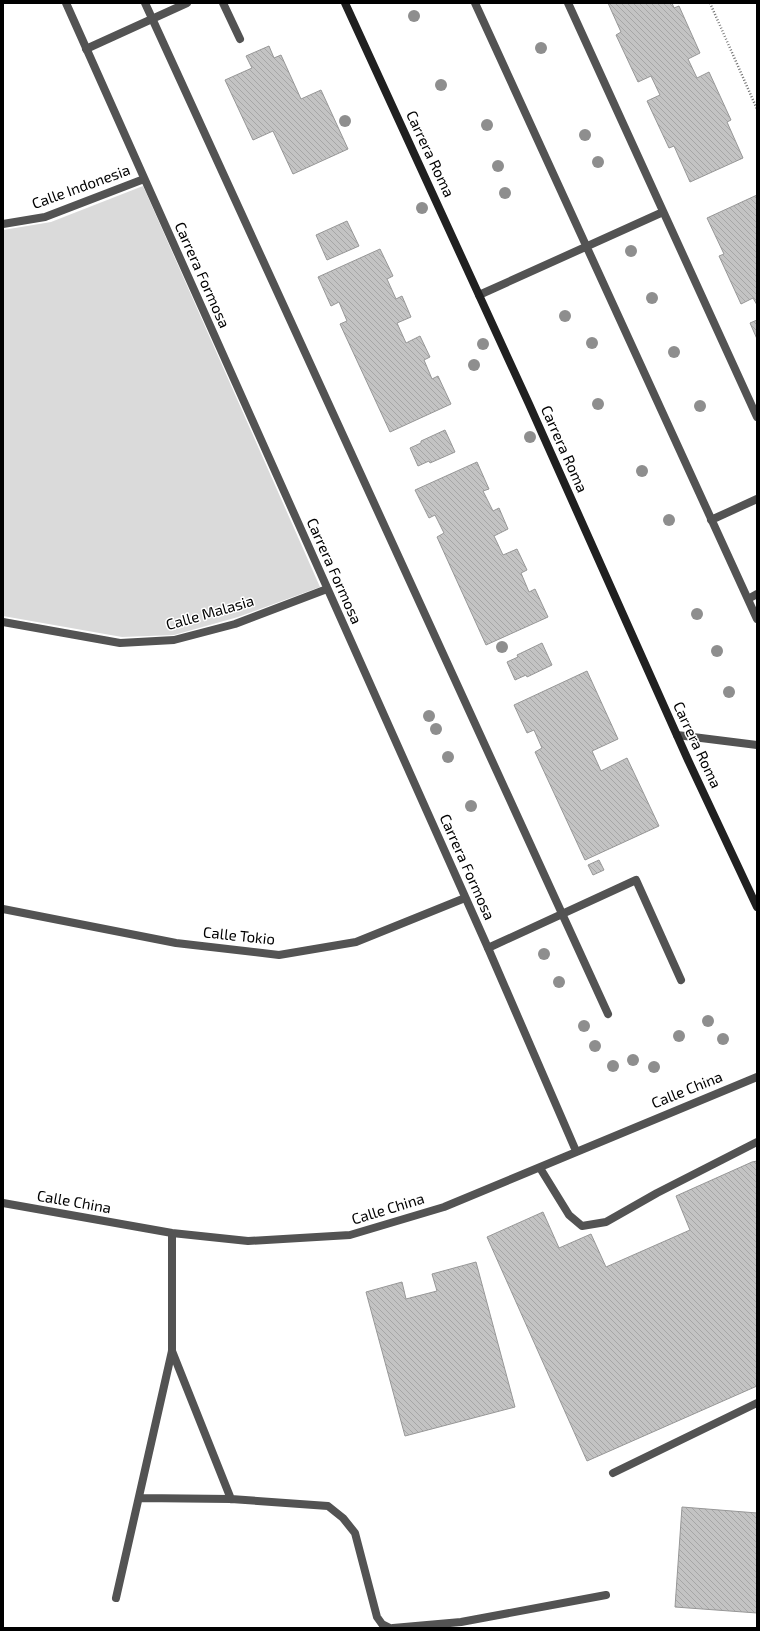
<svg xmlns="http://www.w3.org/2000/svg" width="760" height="1631" viewBox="0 0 760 1631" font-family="'Exo 2',sans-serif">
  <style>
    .green { fill: #dadada }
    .building { fill: url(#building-back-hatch); stroke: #979797 }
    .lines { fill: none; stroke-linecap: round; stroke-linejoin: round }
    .path { stroke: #757575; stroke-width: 2.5; stroke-dasharray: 1 2; stroke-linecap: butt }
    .lane { stroke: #535353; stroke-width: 8 }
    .street { stroke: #535353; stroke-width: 8 }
    .secondary { stroke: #202020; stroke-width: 8 }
    .tree { fill: #8e8e8e }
    .labels { text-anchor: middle; stroke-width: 3; stroke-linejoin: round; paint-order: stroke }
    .street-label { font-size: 15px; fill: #000; stroke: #fff }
  </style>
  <defs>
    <pattern id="building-back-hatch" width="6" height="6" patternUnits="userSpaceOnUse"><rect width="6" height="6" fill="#c3c3c3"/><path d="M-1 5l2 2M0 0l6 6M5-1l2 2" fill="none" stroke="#a6a6a6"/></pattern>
  </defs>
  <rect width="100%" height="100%" fill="#fff"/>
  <path class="green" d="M143,186L320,587L238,617L174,635L122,637L3,616V230L51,222Z"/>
  <path class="building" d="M608,3H672L674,8L679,6L700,53L688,59L697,78L709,72L731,120L727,122L743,158L690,182L674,146L669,148L647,101L660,95L651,76L638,82L616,35L621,32Z
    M269,46L274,58L281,55L301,99L321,90L348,149L293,174L273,131L253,140L225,80L252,68L246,56Z
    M757,195V305L753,298L741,304L719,256L724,254L707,218Z
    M347,221L359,246L327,260L316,235Z
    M380,249L393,276L387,279L396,299L402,296L411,317L397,323L406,343L420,336L430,357L424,360L432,379L438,376L451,404L390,432L340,324L347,321L339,302L331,306L318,277Z
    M757,320V339L750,323Z
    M445,430L455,452L430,463L429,461L418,466L410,448L421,443V441Z
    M477,462L489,489L483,491L493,511L499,508L508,529L494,536L503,555L517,549L527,570L521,573L529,592L535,589L548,617L486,645L437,537L444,533L435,515L429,518L415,490Z
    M542,643L552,665L527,677L526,675L515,680L507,662L518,657L517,655Z
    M587,671L618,739L592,751L601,771L627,758L659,826L585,860L535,752L542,748L534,730L527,733L514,705Z
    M599,860L604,870L593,875L588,865Z
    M757,1161V1386L587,1461L487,1237L543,1212L559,1248L591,1234L606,1267L690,1230L676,1196L752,1162Z
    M476,1262L515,1407L405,1436L366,1292L402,1282L406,1299L437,1291L432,1274Z
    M682,1507L757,1513V1613L675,1607Z"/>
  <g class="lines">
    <path class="path" d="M710,3L757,109"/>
    <path class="lane" d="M145,3L608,1014
      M223,3L240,39
      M475,3L757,619
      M568,3L757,417
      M86,49L187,3
      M479,295L663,212
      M711,520L757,499
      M748,599L757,594
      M677,735L757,745
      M488,948L636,880L681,980
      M540,1168L569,1215L582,1226L606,1222L657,1193L757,1142
      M613,1473L757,1403"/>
    <path class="street" d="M66,3L488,948L576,1151
      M3,224L45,217L144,179
      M3,622L120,643L174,640L235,624L327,589
      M3,909L176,943L279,955L356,942L465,898
      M3,1203L172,1233L248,1241L350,1235L444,1207L757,1077
      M172,1351L231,1499
      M139,1498L231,1499L328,1506L343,1518L355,1533L377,1617L382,1624L390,1628
      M116,1598L172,1351V1233
      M393,1628L461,1622L606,1595"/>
    <path class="secondary" d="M345,3L529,404L688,760L757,907"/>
  </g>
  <g class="tree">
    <circle cx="414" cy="16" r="6"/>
    <circle cx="541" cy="48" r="6"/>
    <circle cx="441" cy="85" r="6"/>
    <circle cx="345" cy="121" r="6"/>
    <circle cx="487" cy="125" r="6"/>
    <circle cx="585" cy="135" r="6"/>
    <circle cx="598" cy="162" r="6"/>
    <circle cx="498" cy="166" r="6"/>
    <circle cx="505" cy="193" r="6"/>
    <circle cx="422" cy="208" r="6"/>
    <circle cx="631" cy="251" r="6"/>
    <circle cx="652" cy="298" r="6"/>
    <circle cx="565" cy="316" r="6"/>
    <circle cx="592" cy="343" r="6"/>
    <circle cx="483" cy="344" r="6"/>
    <circle cx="674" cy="352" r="6"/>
    <circle cx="474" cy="365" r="6"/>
    <circle cx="598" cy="404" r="6"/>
    <circle cx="700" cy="406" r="6"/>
    <circle cx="530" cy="437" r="6"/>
    <circle cx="642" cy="471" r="6"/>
    <circle cx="669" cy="520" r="6"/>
    <circle cx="697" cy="614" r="6"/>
    <circle cx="502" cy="647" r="6"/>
    <circle cx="717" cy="651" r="6"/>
    <circle cx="729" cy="692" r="6"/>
    <circle cx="429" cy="716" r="6"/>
    <circle cx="436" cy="729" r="6"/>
    <circle cx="448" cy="757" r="6"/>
    <circle cx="471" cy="806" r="6"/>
    <circle cx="544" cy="954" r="6"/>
    <circle cx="559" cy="982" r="6"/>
    <circle cx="708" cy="1021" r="6"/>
    <circle cx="584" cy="1026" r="6"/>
    <circle cx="679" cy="1036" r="6"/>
    <circle cx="723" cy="1039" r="6"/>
    <circle cx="595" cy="1046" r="6"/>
    <circle cx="633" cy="1060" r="6"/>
    <circle cx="613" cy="1066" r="6"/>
    <circle cx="654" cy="1067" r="6"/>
  </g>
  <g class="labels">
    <g class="street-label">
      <text transform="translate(430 154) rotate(65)" y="5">Carrera Roma</text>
      <text transform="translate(81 187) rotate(-20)" y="5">Calle Indonesia</text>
      <text transform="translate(202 275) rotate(66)" y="5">Carrera Formosa</text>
      <text transform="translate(564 449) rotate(66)" y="5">Carrera Roma</text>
      <text transform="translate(334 571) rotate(66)" y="5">Carrera Formosa</text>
      <text transform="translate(210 613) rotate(-16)" y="5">Calle Malasia</text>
      <text transform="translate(697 745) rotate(65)" y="5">Carrera Roma</text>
      <text transform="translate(467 867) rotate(66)" y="5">Carrera Formosa</text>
      <text transform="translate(239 936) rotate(6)" y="5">Calle Tokio</text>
      <text transform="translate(687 1090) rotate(-22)" y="5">Calle China</text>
      <text transform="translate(74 1202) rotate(10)" y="5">Calle China</text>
      <text transform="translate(388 1209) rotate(-17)" y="5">Calle China</text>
    </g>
  </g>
  <rect width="760" height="1631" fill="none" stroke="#000000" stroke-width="8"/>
</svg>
